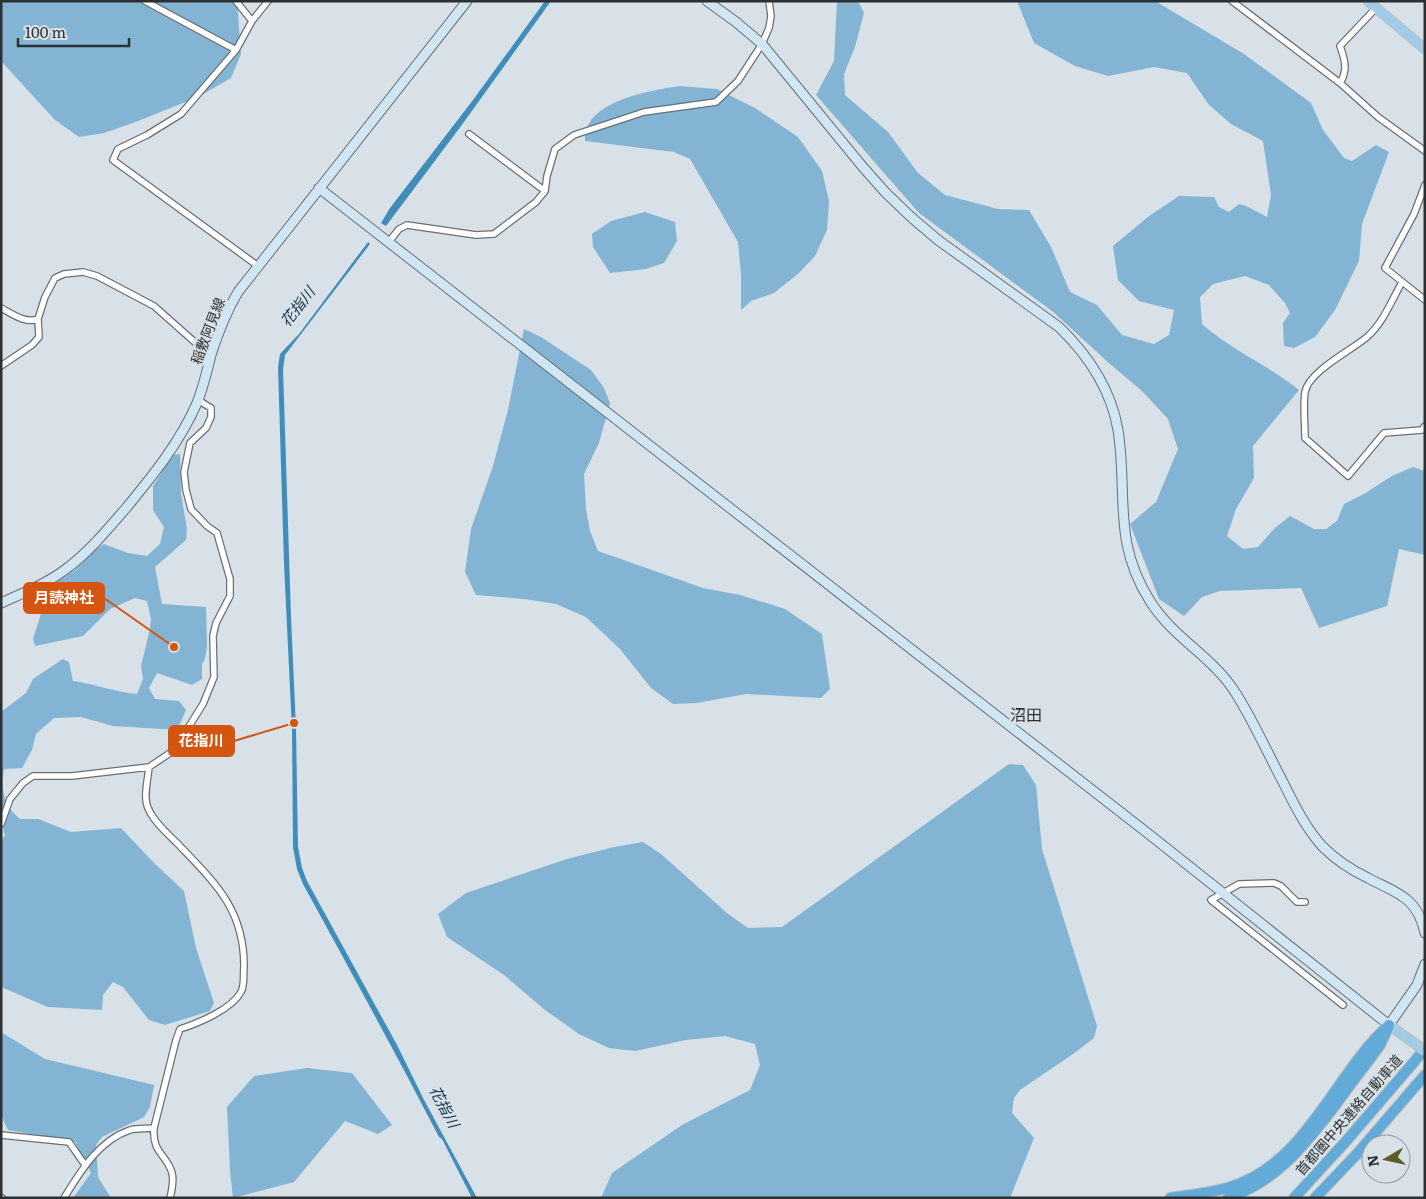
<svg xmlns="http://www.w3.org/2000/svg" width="1426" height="1199" viewBox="0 0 1426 1199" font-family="Literata,'Noto Sans JP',serif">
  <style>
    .green { fill: #83b4d4 }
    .water { fill: #418db9 }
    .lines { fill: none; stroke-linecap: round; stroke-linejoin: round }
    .street-casing { stroke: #687076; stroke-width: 8 }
    .secondary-casing { stroke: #687076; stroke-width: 11 }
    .primary-casing { stroke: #bbbdbd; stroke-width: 11 }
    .highway-casing { stroke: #bbbdbd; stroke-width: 12 }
    .street { stroke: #fff; stroke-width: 5.5 }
    .secondary { stroke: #d0e6f3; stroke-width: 9 }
    .primary { stroke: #a1cce7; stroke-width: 9 }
    .highway { stroke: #62aad7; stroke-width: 10 }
    .primary-bridge-casing { stroke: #bbbdbd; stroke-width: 11; stroke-linecap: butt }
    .primary-bridge { stroke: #a1cce7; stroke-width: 9 }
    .labels { text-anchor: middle; stroke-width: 5; stroke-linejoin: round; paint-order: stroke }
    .street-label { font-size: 14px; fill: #2c3032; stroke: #d7e1e7 }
    .water-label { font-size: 15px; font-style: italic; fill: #123447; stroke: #d7e1e7 }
    .quarter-label { font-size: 16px; fill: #2c3032; stroke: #d7e1e7 }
    .leader { fill: none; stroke: #d55510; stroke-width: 2 }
    .callout-dot { fill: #d55510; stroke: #d7e1e7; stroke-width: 2 }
    .callout { fill: #d55510; stroke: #d55510; stroke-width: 2 }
    .callout-label { font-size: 15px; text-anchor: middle; font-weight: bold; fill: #fff }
  </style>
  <rect width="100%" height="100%" fill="#d7e1e7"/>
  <path class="green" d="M1,1H237L241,54L231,78L198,97L133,123L104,133L79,137L55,120L1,61Z
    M837,1H858L864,13L855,47L844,74L845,95L888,132L918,173L945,195L998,209L1029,210L1051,247L1070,292L1097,305L1122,335L1154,344L1169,335L1174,310L1139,301L1118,280L1113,246L1149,216L1179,196L1214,197L1219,207L1229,212L1239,204L1246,206L1267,217L1271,195L1263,141L1231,124L1209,105L1187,73L1154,67L1108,76L1075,66L1034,43L1017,1H1155L1244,54L1311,103L1323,130L1344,158L1352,161L1376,145L1389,152L1362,224L1359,261L1335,310L1315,337L1294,348L1284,346L1283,323L1290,313L1285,303L1269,285L1245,276L1213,284L1200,297L1202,324C1231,350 1268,365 1299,390L1253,446L1254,478L1236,509L1227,536L1243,549L1258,547L1275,528L1290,516L1314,529H1326L1337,521L1344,504L1364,494L1392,476L1413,467L1425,471V555L1399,549L1387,606L1319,628L1301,588L1220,591L1202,597L1184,616L1159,599L1130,524L1156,502L1178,449L1168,419L1142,391L1110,364L1052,311L919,213L816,95L834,61Z
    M679,86L717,89L755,108L798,137L822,171L829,201L827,230L815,256L799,273L774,293L751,301L741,310V274L738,242L690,159L674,152L585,141C583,101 649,91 679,86Z
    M645,212L675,222L677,241L664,263L646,269L610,273L593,247L592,234L611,221Z
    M524,329L541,337L591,370L604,388L610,403L599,443L584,474L586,509L590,531L598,551L703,588L740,595L785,609L822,634L830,689L821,698L746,694L697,703L673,704L651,688L620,649L586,617L556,604L524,599L476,595L465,572L471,529L493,466L508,410Z
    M180,454L181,494L187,529L186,540L155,567L162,604L206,607L207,646L205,659L202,664V679L192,685L157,673L149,688L155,699L179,701L186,710L178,728L162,729L113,726L81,717L54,718L36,734L32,750L22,768L4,769C1,790 3,805 20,819H38L71,832L121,828L154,863L184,891L196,948L214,1003L210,1011L165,1025L149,1020L123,987L113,982L103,995L102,1010L48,1007L1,987V840L5,836L1,818V712L26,693L33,679L63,659L69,662L73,681C95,684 115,692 137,694L143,679L141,666L150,629L151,619L147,601L135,598L110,609L83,636L35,646L33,639L45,601V590L75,570L95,550L104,544L128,553L147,556L160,544L164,527L153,510V486L173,455Z
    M1009,764L1023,765L1036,785L1042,849L1097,1026L1094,1038L1073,1054L1020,1090L1014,1098L1012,1113L1034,1138L1010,1198H601L612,1173L682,1125L750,1090L760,1065L755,1044L725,1036L686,1040L635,1051L609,1048L579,1034L545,1010L504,975L447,937L438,914L466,893L567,859L614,847L643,842L661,854L728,914L748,928L782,927Z
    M1,1032L45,1059L154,1085L150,1107L144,1117L102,1137L96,1145L98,1177L111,1198H73L91,1173L75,1142L8,1130L1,1115Z
    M307,1068L352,1073L392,1125L378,1134L345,1121L294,1182L233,1198L230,1171L227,1107L254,1076Z"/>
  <path class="water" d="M545,1H551L461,126L386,226L381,223L390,208L473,100Z
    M368,242L370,244L285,355L283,369L291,617L296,728L298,847L302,868L307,881L397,1045L423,1098L477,1198H472L442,1139L439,1137C395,1052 349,968 303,884L297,869L293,847L292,730L284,564L278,367L280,354L299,334Z"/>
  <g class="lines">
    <defs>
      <path id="street" d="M145,1L236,50
        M236,1L252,21
        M1232,1L1340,83L1378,117L1425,151
        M1340,83C1348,70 1345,60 1340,46L1376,8
        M469,134L545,191
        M1425,185L1414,214L1385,268L1425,300
        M388,243L399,229L407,225L476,235L494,234L536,202L545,191L547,176L555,149L574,135L644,112L716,102L738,81L762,44L769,28L771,16L769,1
        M258,266L113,160L118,149L147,135L181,114L236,50L252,21L268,1
        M1402,282C1392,300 1383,323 1367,337C1352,350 1309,371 1305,392C1303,406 1305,423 1305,438L1348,476L1384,433L1422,430L1425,426
        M1,308C12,314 26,324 38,319
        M1,366L32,345L39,337L38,319L45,297L55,278L64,274L83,272L97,276L154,306L198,345L211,354
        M149,767C148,779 143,797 148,808C154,822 167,833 177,843C214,882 244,908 244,966C243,974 245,985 241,992C232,1009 199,1023 180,1029L176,1040L154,1128C152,1154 167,1154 172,1173C174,1181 172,1190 170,1198
        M1,824L10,799L23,783L33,776H72L149,767L170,753L178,744L203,704L214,677L213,636L216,623L230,596V579L217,533L207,526L191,509L186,490L184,472L190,443L206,428L211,417V408L198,400
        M1305,902H1297L1281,886L1274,883L1239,884L1211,900L1343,1005
        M1,1135L69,1142L85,1165
        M1,1198H2
        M64,1198C80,1172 99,1140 130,1130C137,1128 146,1129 154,1128"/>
      <path id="secondary" d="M707,1L736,22L762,44L862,166L885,192L911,217L938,240L1059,327C1088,355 1111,389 1118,430C1128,494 1112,541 1150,601C1173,638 1213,657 1235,692C1253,720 1267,752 1283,782C1294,804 1305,827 1322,846C1335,859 1351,870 1368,878C1396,893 1417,896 1425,933
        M319,188L1150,835L1389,1025L1417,985L1425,964
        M1,603C23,593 46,584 66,569C89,552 108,529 127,507C154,474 180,442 197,403C203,388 207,371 211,355C218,333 226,312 238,292L467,1"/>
      <path id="primary" d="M1368,1L1425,49
        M1389,1025L1417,1045"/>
      <path id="highway" d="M1170,1198C1189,1195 1209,1193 1227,1188C1307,1165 1333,1075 1389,1025
        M1228,1198C1278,1180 1303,1147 1334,1107C1349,1086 1365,1066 1380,1045L1388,1028
        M1294,1198L1348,1139L1425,1049
        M1315,1198L1356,1155L1425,1075"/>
    </defs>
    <use href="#street" class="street-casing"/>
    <use href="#secondary" class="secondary-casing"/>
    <use href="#primary" class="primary-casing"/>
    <use href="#highway" class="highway-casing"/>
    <use href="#street" class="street"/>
    <use href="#secondary" class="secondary"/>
    <use href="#primary" class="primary"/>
    <use href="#highway" class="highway"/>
    <defs>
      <path id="primary-bridge" d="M1417,1045L1425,1051"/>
    </defs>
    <use href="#primary-bridge" class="primary-bridge-casing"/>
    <use href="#primary-bridge" class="primary-bridge"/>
  </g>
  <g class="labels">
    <g class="street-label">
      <text transform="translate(208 331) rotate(-69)" y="5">稲敷阿見線</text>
      <text transform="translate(1349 1115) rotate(-49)" y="5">首都圏中央連絡自動車道</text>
    </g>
    <g class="water-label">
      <text transform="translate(298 307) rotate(-52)" y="5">花指川</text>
      <text transform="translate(444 1107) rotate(62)" y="5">花指川</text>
    </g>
    <g class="quarter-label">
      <text x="1026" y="721">沼田</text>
    </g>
  </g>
  <path class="leader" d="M174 647L104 598M294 723L234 741"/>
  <g class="callout-dot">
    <circle cx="174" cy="647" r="5"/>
    <circle cx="294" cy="723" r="5"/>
  </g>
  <g class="callout">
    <rect x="24" y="583" width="80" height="30" rx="5"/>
    <rect x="169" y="726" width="65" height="30" rx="5"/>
  </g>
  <g class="callout-label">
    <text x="64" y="603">月読神社</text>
    <text x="201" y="746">花指川</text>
  </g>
  <rect width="1426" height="1199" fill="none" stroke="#2c3032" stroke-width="5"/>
  <g transform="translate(1386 1159) rotate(261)"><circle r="24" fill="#d7e1e7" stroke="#939a9f"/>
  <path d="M0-4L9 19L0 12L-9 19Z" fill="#5c5c28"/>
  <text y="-8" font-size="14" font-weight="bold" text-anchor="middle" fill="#2c3032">N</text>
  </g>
  <path d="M18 38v8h111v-8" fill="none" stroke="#2c3032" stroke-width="2.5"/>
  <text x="25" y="38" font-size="15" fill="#2c3032" stroke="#d7e1e7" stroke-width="4" paint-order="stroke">100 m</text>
</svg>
